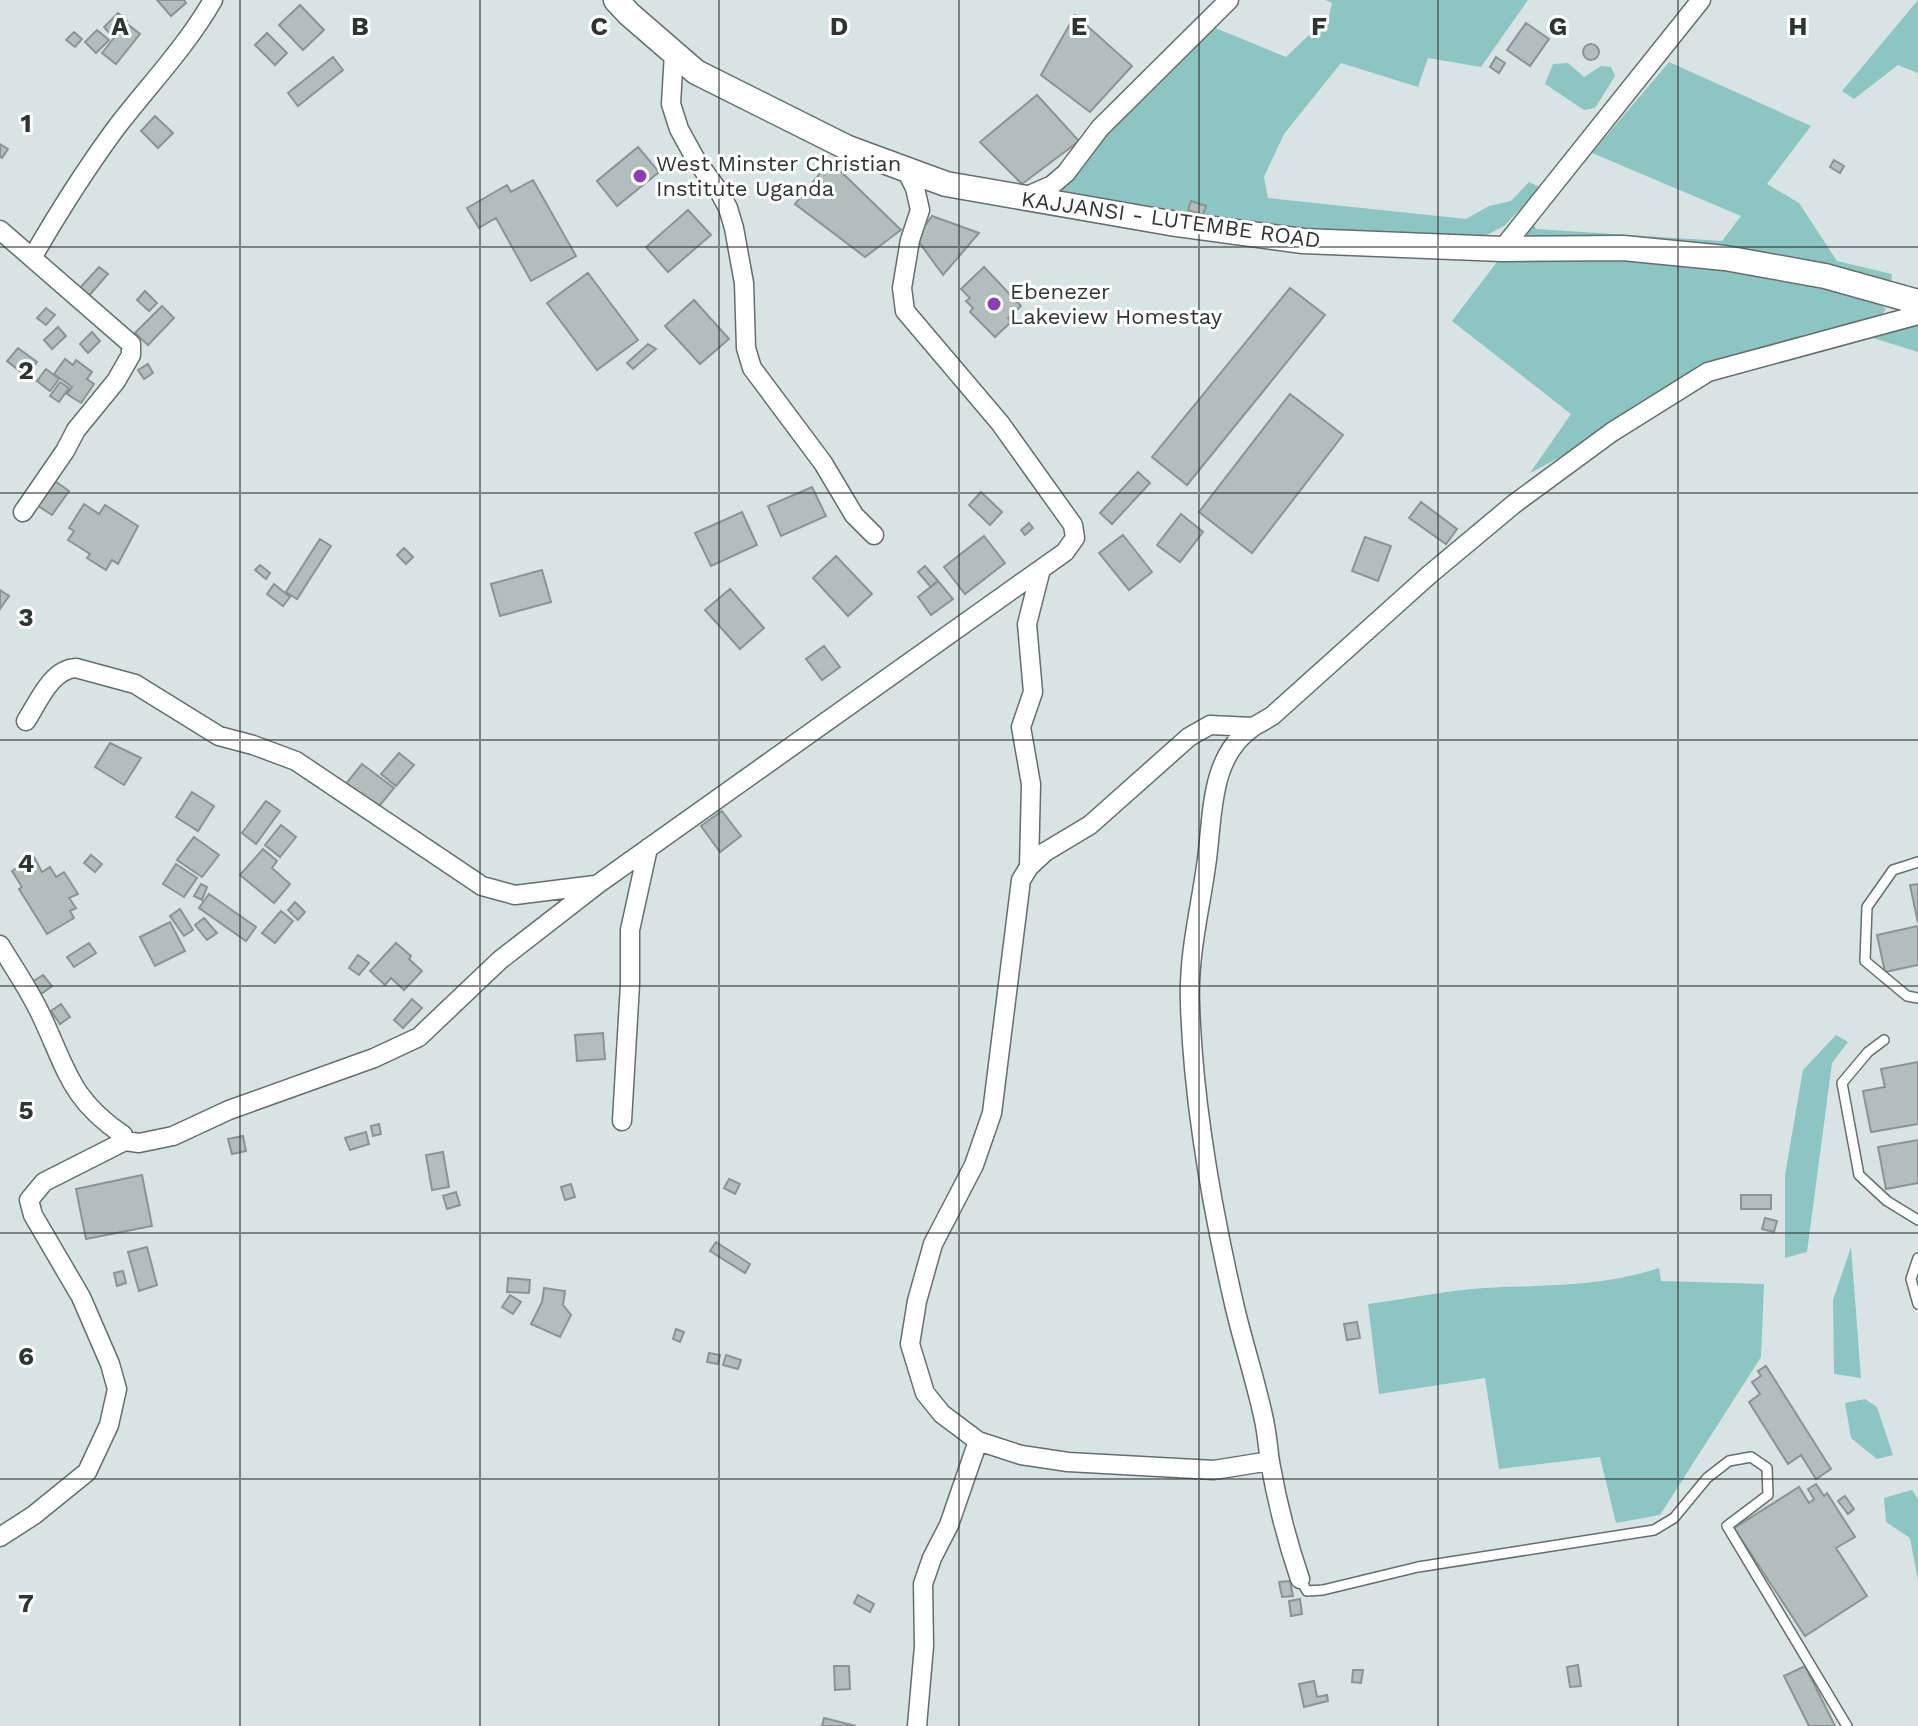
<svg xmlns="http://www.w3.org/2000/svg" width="1918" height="1726" viewBox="0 0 1918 1726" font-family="'Work Sans',sans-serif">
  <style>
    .green { fill: #8cc5c1 }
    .building { fill: #b2bdbc; stroke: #899594; stroke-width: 2 }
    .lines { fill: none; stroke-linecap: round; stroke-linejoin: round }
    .lane-casing { stroke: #646e6d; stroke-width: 12 }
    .street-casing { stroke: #646e6d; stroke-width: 21 }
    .secondary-casing { stroke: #646e6d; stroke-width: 27 }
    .lane { stroke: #fff; stroke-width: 9 }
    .street { stroke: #fff; stroke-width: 18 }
    .secondary { stroke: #fff; stroke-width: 24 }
    .grid { fill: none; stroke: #303534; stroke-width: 2; stroke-opacity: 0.55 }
    .poi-dot { fill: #8d40b2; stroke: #fff; stroke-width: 3 }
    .labels { text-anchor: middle; stroke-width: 6; stroke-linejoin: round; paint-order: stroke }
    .poi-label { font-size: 22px; fill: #303534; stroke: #fff; text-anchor: start }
    .street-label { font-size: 22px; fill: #303534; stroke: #fff }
    .grid-label { font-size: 26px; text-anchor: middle; font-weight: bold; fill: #303534; stroke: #fff; stroke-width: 6; stroke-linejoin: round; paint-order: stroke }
  </style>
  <rect width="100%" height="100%" fill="#d8e4e3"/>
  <path class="green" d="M1325,0H1528L1481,67L1428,58L1418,87L1341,63L1284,134L1264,177L1268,198L1466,219L1489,206L1511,201L1529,182L1541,188L1504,226L1483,237L1353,233L1255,225L1047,192L1067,184L1099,138L1213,27L1286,57L1329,16L1332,3Z
    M1918,0V73L1898,65L1854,99L1842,91Z
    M1669,62L1811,126L1767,184L1799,203L1837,261L1892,274L1891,284L1527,236V228L1532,222L1536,229L1722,241L1741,216L1592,153Z
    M1568,63L1584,77L1601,66L1611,67L1615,76L1595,108L1584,110L1545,84L1553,64Z
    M1619,257L1693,267L1784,275L1873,298L1886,309L1878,320L1806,334L1696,371L1562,456L1530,473L1571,414L1452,321L1500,258Z
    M1918,322V352L1870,337Z
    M1836,1035L1848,1042L1832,1063L1807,1252L1785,1258V1175L1803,1070Z
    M1851,1247L1861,1378L1834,1374L1833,1300Z
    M1659,1268L1661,1281L1764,1284L1761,1357L1660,1515L1616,1523L1600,1457L1499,1469L1485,1378L1379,1394L1368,1304C1406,1299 1445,1291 1484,1288C1542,1285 1603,1287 1659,1268Z
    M1865,1399L1877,1407L1893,1455L1877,1459L1851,1438L1845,1403Z
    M1912,1490L1918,1499V1581L1910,1538L1886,1522L1884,1498Z"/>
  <path class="building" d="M157,0H184L186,3L171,16Z
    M300,5L324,30L303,50L279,25Z
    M118,13L127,21L112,36L104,27Z
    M1075,15L1132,66L1090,112L1041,75Z
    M126,23L140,34L116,64L102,53Z
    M1526,23L1549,39L1530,66L1507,50Z
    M97,30L109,40L96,53L85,42Z
    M74,32L82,39L75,47L66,40Z
    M267,33L287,53L275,65L255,45Z
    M1583 52a8 8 0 1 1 16 0a8 8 0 1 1-16 0Z
    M333,57L343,70L298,106L288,93Z
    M1496,57L1505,63L1499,73L1490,67Z
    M1037,95L1079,141L1022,184L980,142Z
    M155,116L173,133L158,148L141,131Z
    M0,144L8,149L2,158L0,157Z
    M638,147L659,172L617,206L597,181Z
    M1834,160L1844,166L1840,173L1830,167Z
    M830,161L901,230L865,257L795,204Z
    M533,180L576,256L531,281L496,218L479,228L467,208L507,185L511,192Z
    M1191,201L1206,206L1203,215L1188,210Z
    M688,210L711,235L668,272L646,247Z
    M932,216L979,233L943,275L916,238Z
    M99,267L108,274L87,298L78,290Z
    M984,267L1021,306L1008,318L1011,322L995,337L970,312L973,308L966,301L970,298L961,289Z
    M588,273L638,340L597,370L547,303Z
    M1290,288L1325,315L1187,485L1152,457Z
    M145,291L157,303L149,311L137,300Z
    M694,300L729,339L700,364L665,326Z
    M162,306L174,318L148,345L135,333Z
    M46,308L55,315L46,325L37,318Z
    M58,327L66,336L52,349L44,340Z
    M92,332L100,341L88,353L80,344Z
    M648,344L656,349L633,369L627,363Z
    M18,348L37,362L26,376L7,361Z
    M65,359L73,365L76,360L92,372L87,379L94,384L81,403L67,394L72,387L54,374Z
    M148,364L153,373L144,379L138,370Z
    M46,369L59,379L50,391L37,381Z
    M60,382L69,388L59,402L50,396Z
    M1290,394L1343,435L1252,553L1199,512Z
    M1138,472L1150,483L1112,524L1100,513Z
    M52,479L69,491L52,515L35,504Z
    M812,487L826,516L781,536L768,506Z
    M981,492L1002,512L990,525L969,505Z
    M1421,502L1457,529L1446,544L1409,518Z
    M84,504L99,514L105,505L138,526L118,564L112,560L106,570L87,558L90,554L68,540L74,531L69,528Z
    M742,512L757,545L711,566L695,533Z
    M1181,514L1203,532L1180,562L1157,545Z
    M1029,523L1033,528L1025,535L1021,530Z
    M1123,535L1152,572L1129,590L1099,553Z
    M984,536L1005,563L965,594L944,567Z
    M1365,537L1391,546L1378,581L1352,571Z
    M320,539L331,546L297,599L286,592Z
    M404,548L413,557L406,564L397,555Z
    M836,556L872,594L848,616L813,578Z
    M260,565L270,573L266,579L255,570Z
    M925,566L938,581L931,587L918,572Z
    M542,570L551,602L500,616L491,584Z
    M938,581L953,599L931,615L918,597Z
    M274,584L290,597L283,606L267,594Z
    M730,589L764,628L740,649L705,610Z
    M0,590L9,596L0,609Z
    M824,646L840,667L822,680L806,659Z
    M110,743L141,758L124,785L95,767Z
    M399,753L414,765L396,786L381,774Z
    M362,764L394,788L376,810L344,786Z
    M192,792L214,806L198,831L176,817Z
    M266,801L280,811L256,844L242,833Z
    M722,811L741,836L720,852L701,826Z
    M281,825L296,837L280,857L265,845Z
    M194,837L219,855L202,877L177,860Z
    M263,849L277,861L272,868L290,884L274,903L240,875Z
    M91,855L102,864L95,872L84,863Z
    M34,857L42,872L50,867L56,877L64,872L78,894L69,898L76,908L70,911L74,918L47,934L19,889L22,887L12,871Z
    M176,864L197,878L184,897L163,884Z
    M201,884L207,887L202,900L194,896Z
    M1918,884V923L1910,885Z
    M209,894L256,927L246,941L199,908Z
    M295,902L305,912L298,920L288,910Z
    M180,909L193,930L184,936L170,916Z
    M281,911L293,921L275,943L262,933Z
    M204,918L217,933L207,940L195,925Z
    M170,922L185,951L155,966L140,937Z
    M1918,926V965L1885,972L1877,935Z
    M89,943L96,953L74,967L67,957Z
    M396,943L411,956L409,959L422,971L404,990L391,978L385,985L370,971Z
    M358,955L369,963L359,975L349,968Z
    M43,975L52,986L41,994L32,982Z
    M412,999L422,1008L403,1028L394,1020Z
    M61,1004L70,1017L60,1024L51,1011Z
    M603,1033L605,1059L577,1061L575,1035Z
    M1918,1062V1124L1871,1132L1863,1091L1885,1087L1881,1069Z
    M379,1124L381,1134L373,1136L371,1126Z
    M366,1132L369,1144L350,1150L345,1138Z
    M243,1136L246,1151L232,1154L228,1139Z
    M1918,1140V1183L1886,1189L1878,1147Z
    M443,1152L449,1187L432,1190L426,1155Z
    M142,1175L152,1226L86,1239L76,1189Z
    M729,1179L740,1184L735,1194L724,1188Z
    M571,1184L575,1197L565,1200L561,1187Z
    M456,1192L460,1205L447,1209L443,1196Z
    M1741,1195H1771V1209H1741Z
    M1765,1218L1777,1221L1774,1232L1762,1229Z
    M716,1242L750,1264L745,1273L710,1251Z
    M147,1247L157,1285L139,1291L128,1252Z
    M123,1271L126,1283L117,1286L114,1273Z
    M508,1278L530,1280L529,1293L507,1292Z
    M544,1288L565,1291L563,1305L571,1315L560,1337L531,1324L542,1302Z
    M510,1295L521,1302L513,1314L502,1307Z
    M1357,1322L1360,1338L1347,1340L1344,1324Z
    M676,1329L684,1332L680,1342L673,1339Z
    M709,1353L720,1355L718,1364L707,1362Z
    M726,1355L741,1360L738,1369L723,1365Z
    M1766,1366L1831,1469L1816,1479L1801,1455L1788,1464L1749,1402L1760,1394L1752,1382L1761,1376L1758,1371Z
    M1816,1484L1824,1496L1827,1493L1855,1537L1836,1548L1867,1596L1805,1636L1734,1528L1799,1487L1809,1503L1814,1499L1808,1489Z
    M1845,1496L1854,1509L1848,1514L1838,1501Z
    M1290,1581L1293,1596L1282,1597L1279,1582Z
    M858,1595L874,1604L870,1612L854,1603Z
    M1300,1599L1302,1614L1291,1616L1289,1601Z
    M1578,1665L1581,1686L1570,1687L1567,1667Z
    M834,1666H849L850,1689L835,1690Z
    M1805,1666L1835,1726H1809L1784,1676Z
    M1353,1670H1363L1361,1683L1352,1682Z
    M1314,1681L1317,1697L1327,1695L1328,1701L1304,1707L1299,1684Z
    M824,1718L856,1726H822Z"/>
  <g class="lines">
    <defs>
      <path id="lane" d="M1918,862L1893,870L1867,907L1865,961L1907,996L1918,998
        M1884,1040L1868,1052L1842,1083L1859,1175L1887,1201L1918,1220
        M1918,1258L1911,1279L1918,1304
        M1300,1579L1307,1591L1323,1590L1418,1567L1654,1530L1674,1518L1707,1478L1729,1461L1751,1457L1767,1468L1768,1495L1727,1526L1847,1726"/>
      <path id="street" d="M674,53L671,104L679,129L696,160L720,193L728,208L734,228L744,283L746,348L752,368L823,463L854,515L874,535
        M1025,197L1052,185L1066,173L1100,128L1229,0
        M0,230L131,344V355L116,381L76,430L65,451L23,512
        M1502,249L1701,0
        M32,258C58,213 85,170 116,128C149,85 186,47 213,0
        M26,721C38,703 51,669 76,668L135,684L219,736L253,745L296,761L482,886L515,895L595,885
        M1253,727C1210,756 1213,813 1207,859C1201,906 1188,954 1190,1003C1193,1105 1212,1209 1235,1308C1244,1346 1256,1382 1264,1420C1267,1434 1268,1448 1270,1462C1277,1502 1287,1541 1300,1579
        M1029,867L1031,784L1021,727L1033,692L1027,624L1041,569
        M0,945C14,968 30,991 41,1015C67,1070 70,1099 123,1135L125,1141
        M622,1121L630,984V930L648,848
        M1270,1461L1214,1470L1068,1462L1021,1455L978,1441L942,1414L925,1393L910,1344L917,1301L933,1244L974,1165L992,1113L1021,880L1029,867L1045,852L1090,825L1189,737L1210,725L1253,727L1272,716L1429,575L1514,504L1612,432L1708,372L1918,315
        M0,1537L34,1515L87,1472L109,1425L117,1389L110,1364L81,1297L33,1215L29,1200L44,1182L125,1141L139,1143L173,1136L229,1110L374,1058L419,1037L500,960L598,884L1065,552L1075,538L1073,525L1000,423L905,311L902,288L910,240L920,210L915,188L906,170
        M917,1726L924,1646L923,1584L932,1558L949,1525L978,1441"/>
      <path id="secondary" d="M616,0L629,14L696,72L848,148L946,184L1170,223L1303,241L1502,249L1623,248L1725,258L1825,276L1918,302"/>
    </defs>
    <use href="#lane" class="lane-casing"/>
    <use href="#street" class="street-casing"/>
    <use href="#secondary" class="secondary-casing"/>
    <use href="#lane" class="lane"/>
    <use href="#street" class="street"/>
    <use href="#secondary" class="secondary"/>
  </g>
  <path class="grid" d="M240,0V1726M480,0V1726M719,0V1726M959,0V1726M1199,0V1726M1438,0V1726M1678,0V1726M0,247H1918M0,493H1918M0,740H1918M0,986H1918M0,1233H1918M0,1479H1918"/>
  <g class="poi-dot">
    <circle cx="640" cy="176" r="8"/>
    <circle cx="994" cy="304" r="8"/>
  </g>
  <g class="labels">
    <g class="poi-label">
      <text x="656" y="171">West Minster Christian<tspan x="656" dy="25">Institute Uganda</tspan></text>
      <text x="1010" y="299">Ebenezer<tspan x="1010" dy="25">Lakeview Homestay</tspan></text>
    </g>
    <g class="street-label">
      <text transform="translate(1171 219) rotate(8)" y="8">KAJJANSI - LUTEMBE ROAD</text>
    </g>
  </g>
  <g class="grid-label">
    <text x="120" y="35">A</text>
    <text x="360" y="35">B</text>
    <text x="599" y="35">C</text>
    <text x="839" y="35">D</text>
    <text x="1079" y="35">E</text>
    <text x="1319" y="35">F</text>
    <text x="1558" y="35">G</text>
    <text x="1798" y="35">H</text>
    <text x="26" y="132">1</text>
    <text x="26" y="379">2</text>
    <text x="26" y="626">3</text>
    <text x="26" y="872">4</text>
    <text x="26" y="1119">5</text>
    <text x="26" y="1365">6</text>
    <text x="26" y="1612">7</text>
  </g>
</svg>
